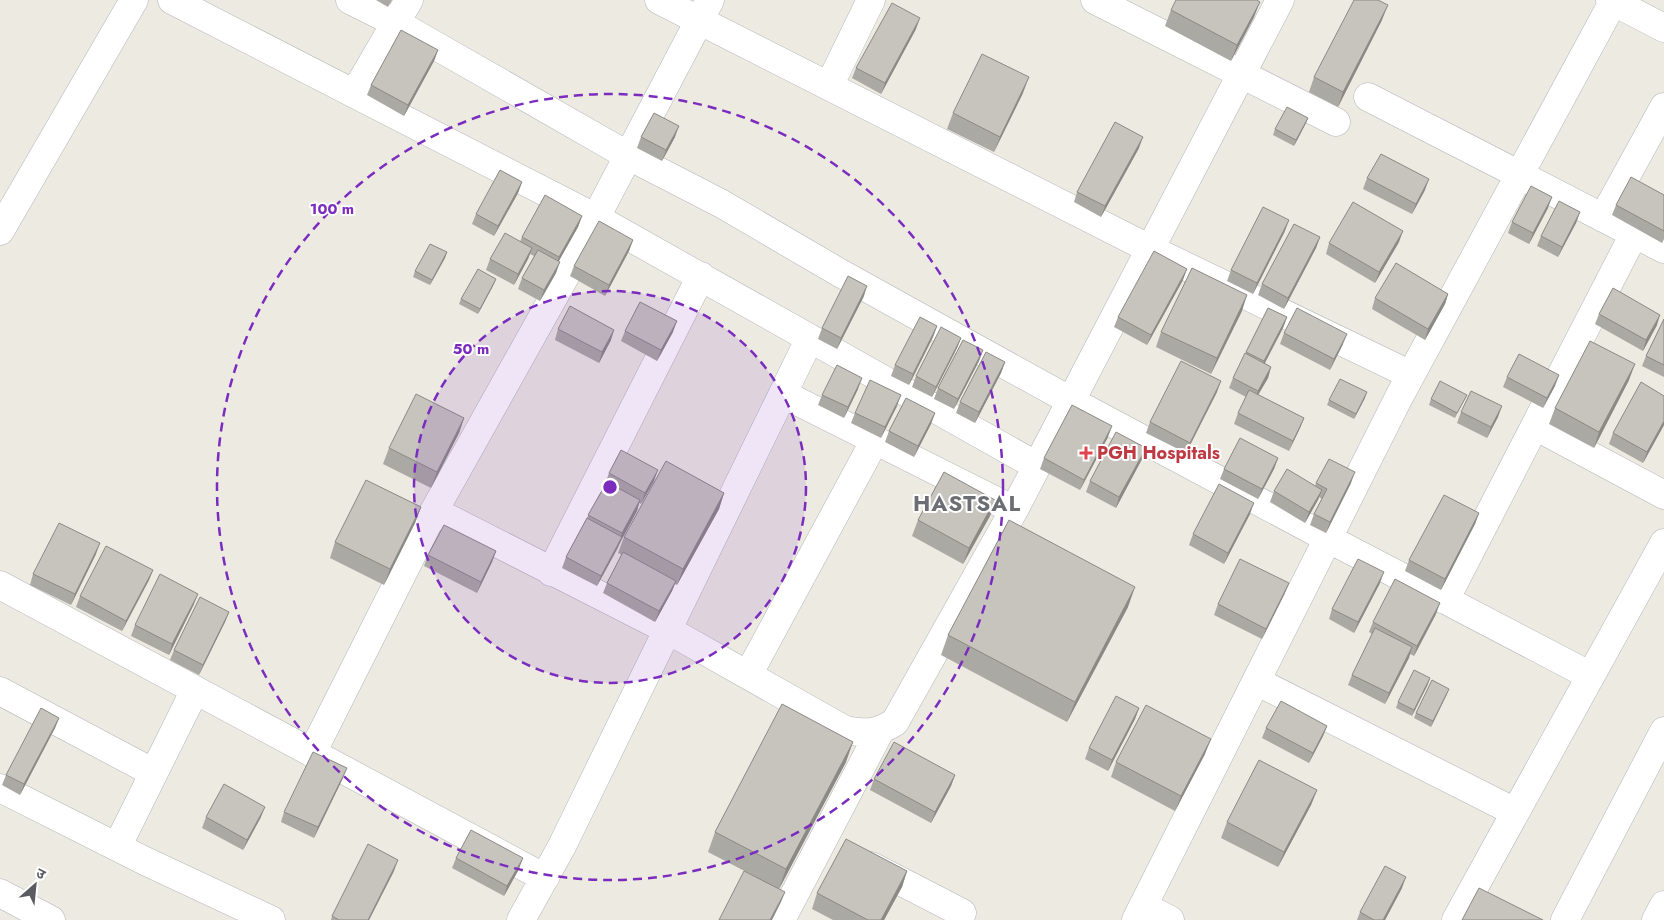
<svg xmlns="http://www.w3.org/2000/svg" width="1664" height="920" viewBox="0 0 1664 920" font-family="Jost,'Noto Sans Devanagari',sans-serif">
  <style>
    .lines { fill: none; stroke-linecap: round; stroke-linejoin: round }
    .minor-casing { stroke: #b4b6bb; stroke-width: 29 }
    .minor { stroke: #fff; stroke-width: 28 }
    .wall { fill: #aba9a3 }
    .shaded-wall { fill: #8b8985 }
    .building { fill: #c7c4be; stroke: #8b8985 }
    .ring { fill: none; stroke: #7b2cbf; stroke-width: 2.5; stroke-dasharray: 9 6 }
    .health-dot { fill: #e0444e; stroke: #fff; stroke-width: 2 }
    .labels { text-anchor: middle; stroke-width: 4; stroke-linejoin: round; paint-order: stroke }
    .health-label { font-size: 18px; font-weight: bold; fill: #be3a42; stroke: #fff; text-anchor: start }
    .district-label { font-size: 22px; font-weight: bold; letter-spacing: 1px; fill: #6b6e73; stroke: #fff }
    .centre { fill: #7b2cbf; stroke: #fff; stroke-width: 2.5 }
    .ring-label { font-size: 15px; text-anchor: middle; font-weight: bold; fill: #7b2cbf; stroke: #fff; stroke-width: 4; stroke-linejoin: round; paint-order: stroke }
  </style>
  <rect width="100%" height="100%" fill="#eceae1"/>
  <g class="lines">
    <defs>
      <path id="minor" d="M172,0L596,218L1037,466
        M350,0L396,23L627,155L722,204L840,273L1071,401L1327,538L1589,675
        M659,0L1150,249L1411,375
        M1095,0L1336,122
        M1610,0L1664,28
        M829,86L871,0
        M354,94L409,0
        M1368,97L1664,249
        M1603,218L1664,107
        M0,231L134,0
        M783,394L1014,510
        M1535,426L1664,495
        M434,511L562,282L710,0
        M551,572L701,276
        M0,585L545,878
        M1445,600L1634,234
        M748,675L875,440
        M1256,681L1515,812
        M0,691L154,773
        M312,753L434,511L668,630L845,730C867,734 876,734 895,722L1014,510L1280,0
        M0,788L145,861L271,920
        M117,847L195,690
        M871,866L962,913
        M0,893L51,920
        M1143,906L1170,920
        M521,920L562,846L810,338
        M781,920L880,731
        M1136,920L1399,397L1613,2
        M1456,920L1664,543
        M1565,920L1664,731
        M1656,920L1664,905"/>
    </defs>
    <use href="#minor" class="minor-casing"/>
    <use href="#minor" class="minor"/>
  </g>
  <path class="wall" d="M376,0H392L388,7Z
    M1171,10L1254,17L1231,61L1165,26Z
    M1382,20L1338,107L1309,92L1314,77Z
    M916,29L881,94L852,78L856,68Z
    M438,50L434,61L404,116L367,95L371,85Z
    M1023,93L994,152L947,129L953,113Z
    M1308,118L1306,123L1294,146L1273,135L1275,129Z
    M641,137H675L662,161L637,148Z
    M1139,148L1101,217L1074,202L1077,192Z
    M1367,178L1425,190L1412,214L1363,189Z
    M522,182L518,193L494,236L472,224L476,214Z
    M1664,195V239L1662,243L1612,215L1616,205Z
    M1548,208L1529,244L1508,233L1512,222Z
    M1580,212L1576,223L1558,257L1537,246L1541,236Z
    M582,216L578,227L558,262L556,273L540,301L518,289L522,278L534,256L530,254L528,259L514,285L486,270L490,259L520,242L522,237Z
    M1285,231L1253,294L1227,281L1231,270Z
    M1320,237L1316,248L1284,309L1258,295L1262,284Z
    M633,240L629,251L605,296L570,276L574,266Z
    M1399,242L1375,283L1326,254L1329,243Z
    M447,252L445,258L430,285L413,277L415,271Z
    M1183,280L1147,345L1114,327L1118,317Z
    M494,284L478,314L459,304L461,299Z
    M1448,294L1445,304L1425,340L1372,309L1375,298Z
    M864,296L837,349L818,339L822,328Z
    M1268,308L1287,317L1283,328L1265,363L1271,367L1268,378L1258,395L1304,418L1300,428L1289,451L1234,424L1238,413L1246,397L1229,388L1233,378Z
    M1242,311L1211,374L1156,347L1161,332Z
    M1599,314L1657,325L1643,351L1595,324Z
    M1664,319V377L1642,366L1646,356Z
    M937,326L933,337L909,385L891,376L895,365Z
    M558,329L611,340L599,363L555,340Z
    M625,331L673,332L657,361L621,341Z
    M1284,333L1343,344L1330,370L1280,344Z
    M961,338L957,348L932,397L912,387L916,376Z
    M983,350L979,361L954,409L934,399L938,388Z
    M1005,362L1001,373L975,423L956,413L960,402Z
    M1507,377L1555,386L1543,408L1503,387Z
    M1629,380L1594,448L1549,424L1555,408Z
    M858,389L844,418L818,405L822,395Z
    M1217,392L1186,453L1146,433L1150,422Z
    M1467,395L1455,418L1429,405L1431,399Z
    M1365,398L1354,419L1327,405L1329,400Z
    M897,406L881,438L851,423L855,413Z
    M1461,412L1498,417L1487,438L1457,423Z
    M935,413L931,424L914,457L885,442L889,431Z
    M464,418L459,433L431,488L383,464L389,448Z
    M1664,425L1643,463L1609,444L1613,433Z
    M1108,437L1080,490L1040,469L1044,458Z
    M1278,458L1274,469L1258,499L1220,479L1224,469Z
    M1142,459L1116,508L1086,492L1090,481Z
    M609,473L654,481L641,504L639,503L637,511L621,540L618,548L597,586L562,568L566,557L605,484Z
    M1316,483H1351L1326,533L1310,525L1314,514L1322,499L1319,497L1305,523L1270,502L1274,491L1315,486Z
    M724,493L719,509L677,585L675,584L672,591L655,622L603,593L607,583L622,555L618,553L624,537Z
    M995,500L990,516L963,564L912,536L918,520Z
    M421,507L415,523L384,585L330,558L335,542Z
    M1479,513L1475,524L1441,590L1405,571L1409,560Z
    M1250,514L1224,564L1189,545L1193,534Z
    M496,551L492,562L477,593L424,566L428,555Z
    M96,554L71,605L30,585L33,574Z
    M153,570L149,580L122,631L76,607L80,596Z
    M1380,583L1354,633L1329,619L1332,609Z
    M1285,593L1262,639L1214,615L1218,604Z
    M194,604L169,655L131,636L135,625Z
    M1128,607L1067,722L941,655L948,635Z
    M229,612L225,622L199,675L170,660L174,650Z
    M1436,614L1414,656L1410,654L1385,704L1348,685L1352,675L1372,634L1369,632L1373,622Z
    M1428,684L1412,716L1396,708L1398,702Z
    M1447,694L1431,727L1414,718L1416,713Z
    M1139,708L1135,719L1108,771L1085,759L1089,748Z
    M59,718L55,728L20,795L2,785L6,775Z
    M1327,726L1323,736L1309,763L1262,738L1266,728Z
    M1205,754L1175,811L1111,777L1116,762Z
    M846,762L779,889L781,902L756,877L708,852L715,832Z
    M955,775L951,786L931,823L870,790L874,779Z
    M343,778L314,838L281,822L284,812Z
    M1317,790L1311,805L1278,867L1221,838L1227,822Z
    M206,817H261L243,850L202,828Z
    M456,858L519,869L504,896L452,868Z
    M394,871L369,920H331L332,916Z
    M907,871L902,887L884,920H833L812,909L817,893Z
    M1402,888L1385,920H1357L1360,912Z"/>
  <path class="shaded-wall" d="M1260,2L1254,17L1231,61L1237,45Z
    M1388,5L1382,20L1338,107L1343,92Z
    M920,18L916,29L881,94L885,83Z
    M438,50L434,61L404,116L408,105Z
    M1029,77L1023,93L994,152L1000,137Z
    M1308,118L1306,123L1294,146L1296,140Z
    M679,126L675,137L662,161L666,150Z
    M1143,137L1139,148L1101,217L1105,206Z
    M1429,179L1425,190L1412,214L1416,204Z
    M522,182L518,193L494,236L498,226Z
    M1552,197L1548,208L1529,244L1533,233Z
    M1580,212L1576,223L1558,257L1562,247Z
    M582,216L578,227L555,268L559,257Z
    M1289,220L1285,231L1253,294L1257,283Z
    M1403,231L1399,242L1375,283L1379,272Z
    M1320,237L1316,248L1284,309L1288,298Z
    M633,240L629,251L605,296L609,285Z
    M532,248L528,259L514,285L518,274Z
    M447,252L445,258L430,285L432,280Z
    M560,262L556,273L540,301L544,290Z
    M1187,269L1183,280L1147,345L1151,335Z
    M496,279L494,284L478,314L480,309Z
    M867,286L864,296L837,349L841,338Z
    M1448,294L1445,304L1425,340L1428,329Z
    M1247,295L1242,311L1211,374L1217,358Z
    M1660,315L1657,325L1643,351L1646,340Z
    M1287,317L1283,328L1260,372L1264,361Z
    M677,321L673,332L657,361L661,350Z
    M937,326L933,337L909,385L913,374Z
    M614,330L611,340L599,363L602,352Z
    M1347,334L1343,344L1330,370L1334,359Z
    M961,338L957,348L932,397L936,387Z
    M983,350L979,361L954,409L958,399Z
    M1005,362L1001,373L975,423L979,412Z
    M1635,364L1629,380L1594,448L1599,432Z
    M1271,367L1268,378L1254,402L1258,391Z
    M1559,375L1555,386L1543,408L1547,398Z
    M862,378L858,389L844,418L848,407Z
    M1221,381L1217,392L1186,453L1190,443Z
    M1367,392L1365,398L1354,419L1356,414Z
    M901,395L897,406L881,438L885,427Z
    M1502,406L1498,417L1487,438L1491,427Z
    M935,413L931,424L914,457L918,446Z
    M464,418L459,433L431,488L437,472Z
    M1304,418L1300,428L1289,451L1293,441Z
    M1664,421V425L1643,463L1647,452Z
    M1112,426L1108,437L1080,490L1084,480Z
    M1146,448L1142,459L1116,508L1119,497Z
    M1278,458L1274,469L1258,499L1262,489Z
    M658,470L654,481L641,504L645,493Z
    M1355,472L1351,483L1326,533L1330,522Z
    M1322,490L1318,500L1305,523L1309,512Z
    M724,493L719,509L677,585L683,569Z
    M640,500L637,511L597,586L601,576L619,541L622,533Z
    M995,500L990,516L963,564L969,548Z
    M1254,503L1250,514L1224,564L1228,553Z
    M421,507L415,523L384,585L390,569Z
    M1479,513L1475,524L1441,590L1445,579Z
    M100,543L96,554L71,605L75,594Z
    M496,551L492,562L477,593L481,582Z
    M153,570L149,580L122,631L126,621Z
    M1384,572L1380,583L1354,633L1358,622Z
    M676,581L672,591L655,622L659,611Z
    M1289,583L1285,593L1262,639L1266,629Z
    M1135,587L1128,607L1067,722L1075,702Z
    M198,594L194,604L169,655L172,644Z
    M1440,603L1436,614L1414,656L1417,646Z
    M229,612L225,622L199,675L203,665Z
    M1412,647L1409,658L1385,704L1389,693Z
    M1430,678L1428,684L1412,716L1414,710Z
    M1449,689L1447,694L1431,727L1433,721Z
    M1139,708L1135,719L1108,771L1112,760Z
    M59,718L55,728L20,795L24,784Z
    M1327,726L1323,736L1309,763L1313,753Z
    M1211,739L1205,754L1175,811L1181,796Z
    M853,742L846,762L779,889L786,869Z
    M347,768L343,778L314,838L318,827Z
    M955,775L951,786L931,823L935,812Z
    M1317,790L1311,805L1278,867L1284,852Z
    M265,807L261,817L243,850L247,840Z
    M523,858L519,869L504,896L507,886Z
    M398,860L394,871L369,920H368Z
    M907,871L902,887L884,920H881Z
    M1406,877L1402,888L1385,920H1383Z
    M785,892L781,902L772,920H770Z"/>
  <path class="building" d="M1176,0H1257L1260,2L1237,45L1171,10Z
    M1354,0H1378L1388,5L1343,92L1314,77Z
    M892,3L920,18L885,83L856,68Z
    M401,30L438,50L408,105L371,85Z
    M982,54L1029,77L1000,137L953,113Z
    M1287,107L1308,118L1296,140L1275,129Z
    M654,113L679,126L666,150L641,137Z
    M1115,122L1143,137L1105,206L1077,192Z
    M1381,154L1429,179L1416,204L1367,178Z
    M500,170L522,182L498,226L476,214Z
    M1631,177L1664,195V231L1616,205Z
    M1531,186L1552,197L1533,233L1512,222Z
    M545,195L582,216L559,257L522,237Z
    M1559,201L1580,212L1562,247L1541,236Z
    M1353,202L1403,231L1379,272L1329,243Z
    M1263,207L1289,220L1257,283L1231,270Z
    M599,221L633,240L609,285L574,266Z
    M1294,224L1320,237L1288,298L1262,284Z
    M505,233L532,248L518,274L490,259Z
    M430,244L447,252L432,280L415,271Z
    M538,250L560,262L544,290L522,278Z
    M1154,251L1187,269L1151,335L1118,317Z
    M1396,263L1448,294L1428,329L1375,298Z
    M1192,268L1247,295L1217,358L1161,332Z
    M478,269L496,279L480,309L461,299Z
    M848,276L867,286L841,338L822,328Z
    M1613,288L1660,315L1646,340L1599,314Z
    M640,302L677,321L661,350L625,331Z
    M570,306L614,330L602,352L558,329Z
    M1268,308L1287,317L1264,361L1246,352Z
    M1297,308L1347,334L1334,359L1284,333Z
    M920,317L937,326L913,374L895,365Z
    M1664,319V365L1646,356Z
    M941,327L961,338L936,387L916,376Z
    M963,340L983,350L958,399L938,388Z
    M1590,341L1635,364L1599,432L1555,408Z
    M986,352L1005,362L979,412L960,402Z
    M1245,353L1271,367L1258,391L1233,378Z
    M1519,354L1559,375L1547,398L1507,377Z
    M1181,361L1221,381L1190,443L1150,422Z
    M837,365L862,378L848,407L822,395Z
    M1340,379L1367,392L1356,414L1329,400Z
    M870,380L901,395L885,427L855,413Z
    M1440,381L1467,395L1457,413L1431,399Z
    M1641,382L1664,396V421L1647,452L1613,433Z
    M1249,390L1304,418L1293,441L1238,413Z
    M1471,391L1502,406L1491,427L1461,412Z
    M416,394L464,418L437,472L389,448Z
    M906,398L935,413L918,446L889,431Z
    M1072,405L1112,426L1084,480L1044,458Z
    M1116,432L1146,448L1119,497L1090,481Z
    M1240,438L1278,458L1262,489L1224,469Z
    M621,450L658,470L645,493L609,473Z
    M1329,459L1355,472L1330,522L1314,514L1327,489L1316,483Z
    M666,461L724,493L683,569L624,537Z
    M1287,469L1322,490L1309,512L1274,491Z
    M944,472L995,500L969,548L918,520Z
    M366,480L421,507L390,569L335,542Z
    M607,482L640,500L622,533L588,515Z
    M1219,484L1254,503L1228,553L1193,534Z
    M1444,495L1479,513L1445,579L1409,560Z
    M587,518L622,537L601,576L566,557Z
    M1009,520L1135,587L1075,702L948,635Z
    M59,523L100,543L75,594L33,574Z
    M444,525L496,551L481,582L428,555Z
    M106,546L153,570L126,621L80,596Z
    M623,552L676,581L659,611L607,583Z
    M1240,559L1289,583L1266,629L1218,604Z
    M1358,559L1384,572L1358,622L1332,609Z
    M160,574L198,594L172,644L135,625Z
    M1395,579L1440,603L1417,646L1373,622Z
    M200,597L229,612L203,665L174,650Z
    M1375,628L1412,647L1389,693L1352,675Z
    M1414,670L1430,678L1414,710L1398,702Z
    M1432,680L1449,689L1433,721L1416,713Z
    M1116,696L1139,708L1112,760L1089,748Z
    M1281,701L1327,726L1313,753L1266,728Z
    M782,704L853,742L786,869L715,832Z
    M1146,705L1211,739L1181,796L1116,762Z
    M41,708L59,718L24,784L6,775Z
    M894,742L955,775L935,812L874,779Z
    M313,752L347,768L318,827L284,812Z
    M1259,760L1317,790L1284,852L1227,822Z
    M224,784L265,807L247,840L206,817Z
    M471,830L523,858L507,886L456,858Z
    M846,839L907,871L881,920H868L817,893Z
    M368,844L398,860L368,920H339L332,916Z
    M1385,866L1406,877L1383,920H1374L1360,912Z
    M744,871L785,892L770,920H719Z
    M1479,888L1543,920H1462Z"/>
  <circle cx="610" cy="487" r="196" fill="#7b2cbf" fill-opacity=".12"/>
  <g class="ring">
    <circle cx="610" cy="487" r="196"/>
    <circle cx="610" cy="487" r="393"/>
  </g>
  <path class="health-dot" d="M1083.5 445.5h5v5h5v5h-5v5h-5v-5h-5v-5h5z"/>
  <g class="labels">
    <g class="health-label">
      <text x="1097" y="459">PGH Hospitals</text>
    </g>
    <g class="district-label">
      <text x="967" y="511">HASTSAL</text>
    </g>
  </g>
  <circle cx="610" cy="487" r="8" class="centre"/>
  <g class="ring-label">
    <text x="332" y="214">100 m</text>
    <text x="471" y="354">50 m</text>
  </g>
  <g transform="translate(35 885) rotate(27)" stroke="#ffffff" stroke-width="4" paint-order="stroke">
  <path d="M0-4L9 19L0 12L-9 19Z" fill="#5a5c61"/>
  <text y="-8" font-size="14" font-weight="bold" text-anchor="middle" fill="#5a5c61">उ</text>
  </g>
</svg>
